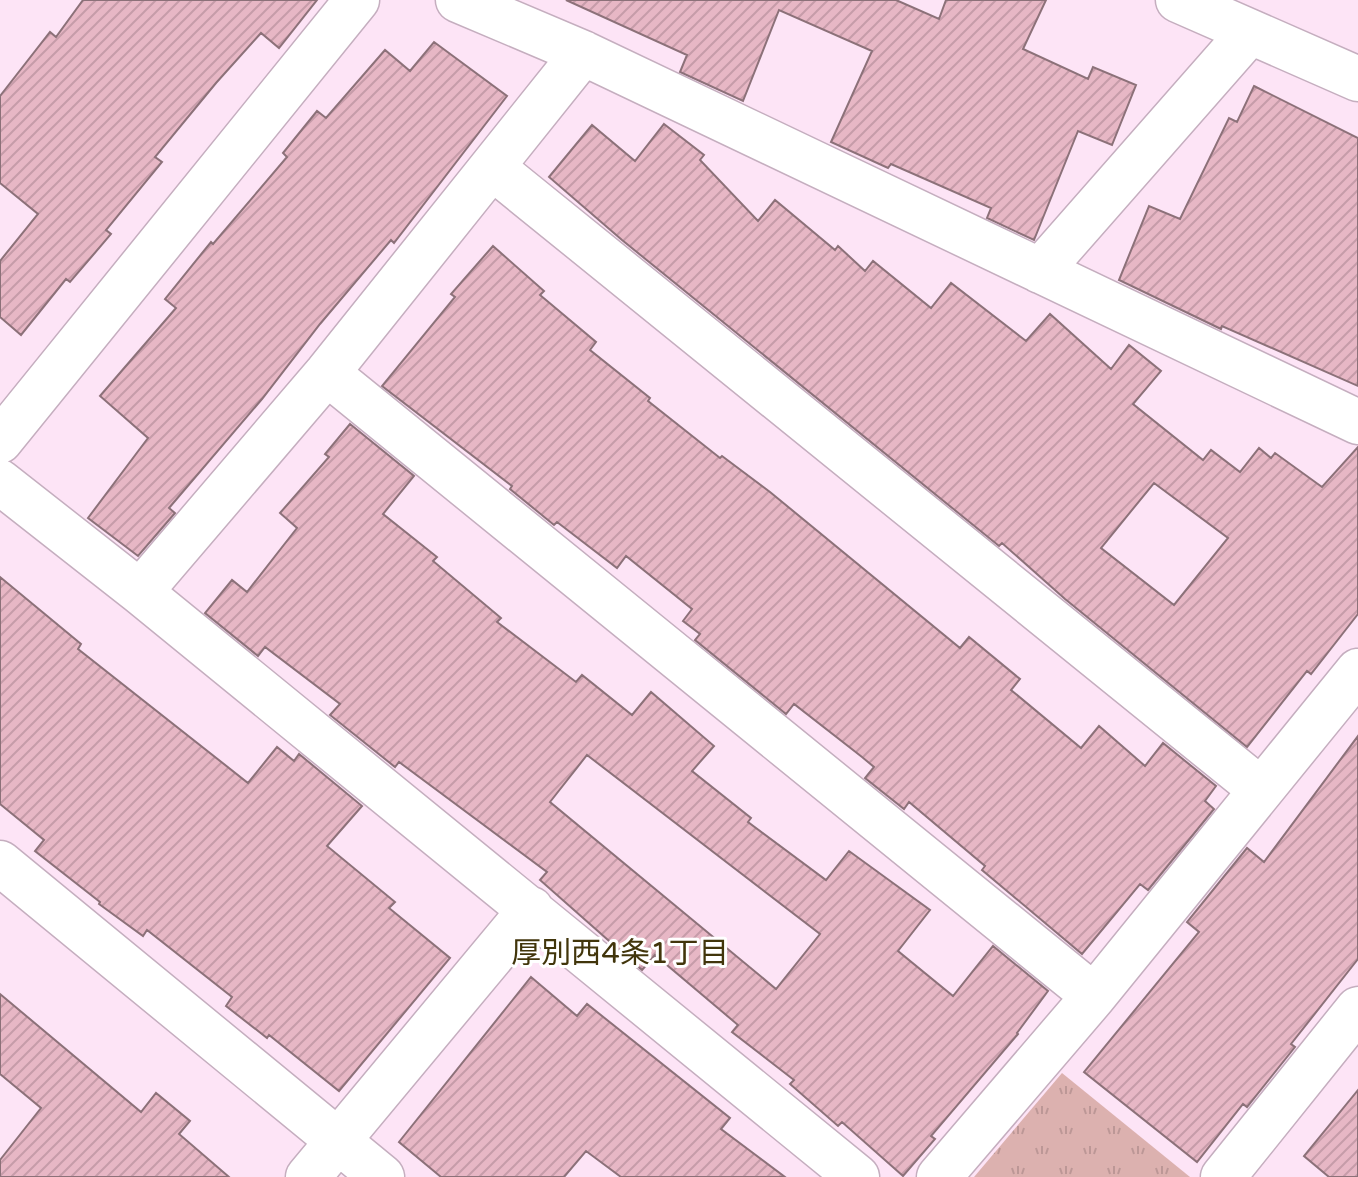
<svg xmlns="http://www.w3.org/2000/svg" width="1358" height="1177" viewBox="0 0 1358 1177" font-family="'Varela Round','Noto Sans JP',sans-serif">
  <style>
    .park { fill: url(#park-tufts) }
    .building { fill: url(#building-hatch); stroke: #8c7179; stroke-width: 2; fill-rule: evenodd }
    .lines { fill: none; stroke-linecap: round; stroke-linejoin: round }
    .minor-casing { stroke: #c5aebf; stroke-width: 47 }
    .minor { stroke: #fff; stroke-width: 44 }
    .labels { text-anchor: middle; stroke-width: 6; stroke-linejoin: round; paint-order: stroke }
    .neighbourhood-label { font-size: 30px; fill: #41350b; stroke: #fff }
  </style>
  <defs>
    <pattern id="park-tufts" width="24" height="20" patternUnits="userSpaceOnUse" patternTransform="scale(2)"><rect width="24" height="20" fill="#dcb1af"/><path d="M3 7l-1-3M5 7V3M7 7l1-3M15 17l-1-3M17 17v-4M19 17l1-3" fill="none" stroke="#bc9796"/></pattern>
    <pattern id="building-hatch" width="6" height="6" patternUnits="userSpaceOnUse" patternTransform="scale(2)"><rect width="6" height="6" fill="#e7b7c5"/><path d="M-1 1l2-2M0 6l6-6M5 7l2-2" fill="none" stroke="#c69ca9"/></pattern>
  </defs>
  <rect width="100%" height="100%" fill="#fde4f6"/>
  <path class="park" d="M1062,1073L1190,1177H974Z"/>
  <path class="building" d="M83,0H317L279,48L261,33L216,83L155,157L162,162L106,230L111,234L70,282L66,279L21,335L0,317V261L38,214L0,183V96L50,32L56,37Z
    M566,0H896L939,19L946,0H1046L1023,49L1088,79L1093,67L1136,85L1112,145L1078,131L1034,240L987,218L991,208L891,164L888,168L831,142L872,51L779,10L743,101L680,72L687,55Z
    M434,42L507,96L394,243L391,240L320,324L262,399L169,508L175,513L138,556L88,518L148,438L100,396L176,308L165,299L211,242L213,244L287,157L283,153L317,111L326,118L385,50L410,71Z
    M1254,86L1358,138V386L1222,326L1221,329L1119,280L1149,206L1180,219L1229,118L1237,122Z
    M664,124L704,155L700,160L758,221L775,200L835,250L838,246L865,271L873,261L931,308L951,283L1026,341L1050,314L1111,369L1129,345L1161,371L1133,404L1203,460L1211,450L1240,472L1259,448L1271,458L1275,453L1322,487L1358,447V614L1311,674L1307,671L1247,747L1065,599L1002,543L999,546L622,240L549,177L592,125L635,161ZM1154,483L1228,538L1174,605L1101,548Z
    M493,246L544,291L540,295L596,342L590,350L650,398L648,401L720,458L722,456L770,492L960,648L969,637L1020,679L1011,690L1081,748L1099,726L1145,766L1163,743L1216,786L1205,801L1214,809L1148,890L1140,884L1082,954L982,870L985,866L909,802L904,809L865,778L874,767L862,757L794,704L786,714L695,640L700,634L683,621L692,609L626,556L617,568L557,522L554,525L510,489L512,486L382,386L455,297L451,294Z
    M350,424L414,476L383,514L437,557L433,561L501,618L497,622L576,682L582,675L632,715L651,692L714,746L692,771L751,818L748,822L826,880L849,851L930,910L898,951L953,996L993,946L1048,991L1017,1033L1018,1034L931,1136L935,1139L903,1176L842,1122L838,1126L790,1084L794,1080L732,1032L738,1025L655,955L642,970L540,880L547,872L399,762L395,767L330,715L340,704L265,647L258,656L205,613L232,580L247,592L297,528L280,513L329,457L325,454ZM587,755L820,934L776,989L550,802Z
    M0,577L81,644L78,649L248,783L277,747L294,761L299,754L362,806L327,846L395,902L389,908L450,958L339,1091L269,1035L267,1038L226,1006L232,997L147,930L143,936L99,904L100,902L35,851L44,840L0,804Z
    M1358,736V959L1291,1044L1295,1047L1247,1107L1243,1104L1197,1162L1084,1072L1199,932L1187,922L1247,848L1264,862Z
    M531,977L577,1016L587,1004L730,1118L721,1129L785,1177H621L586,1151L564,1177H441L399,1142Z
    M0,994L141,1112L156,1093L190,1121L179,1134L229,1177H0V1160L41,1108L0,1074Z
    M1358,1090V1177H1329L1304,1156Z"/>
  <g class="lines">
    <defs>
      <path id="minor" d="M458,0L583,53L1358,422
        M1178,0L1358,79
        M493,168L1260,789
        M1040,271L1249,33
        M327,373L1094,996
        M0,441L357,0
        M0,482L140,592L857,1177
        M140,592L327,373L583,53
        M0,863L382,1177
        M308,1177L531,909
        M939,1177L1094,996L1358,671
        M1223,1177L1358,1009"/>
    </defs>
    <use href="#minor" class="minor-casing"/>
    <use href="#minor" class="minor"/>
  </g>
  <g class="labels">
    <g class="neighbourhood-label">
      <text x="620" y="963">厚別西4条1丁目</text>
    </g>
  </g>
</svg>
